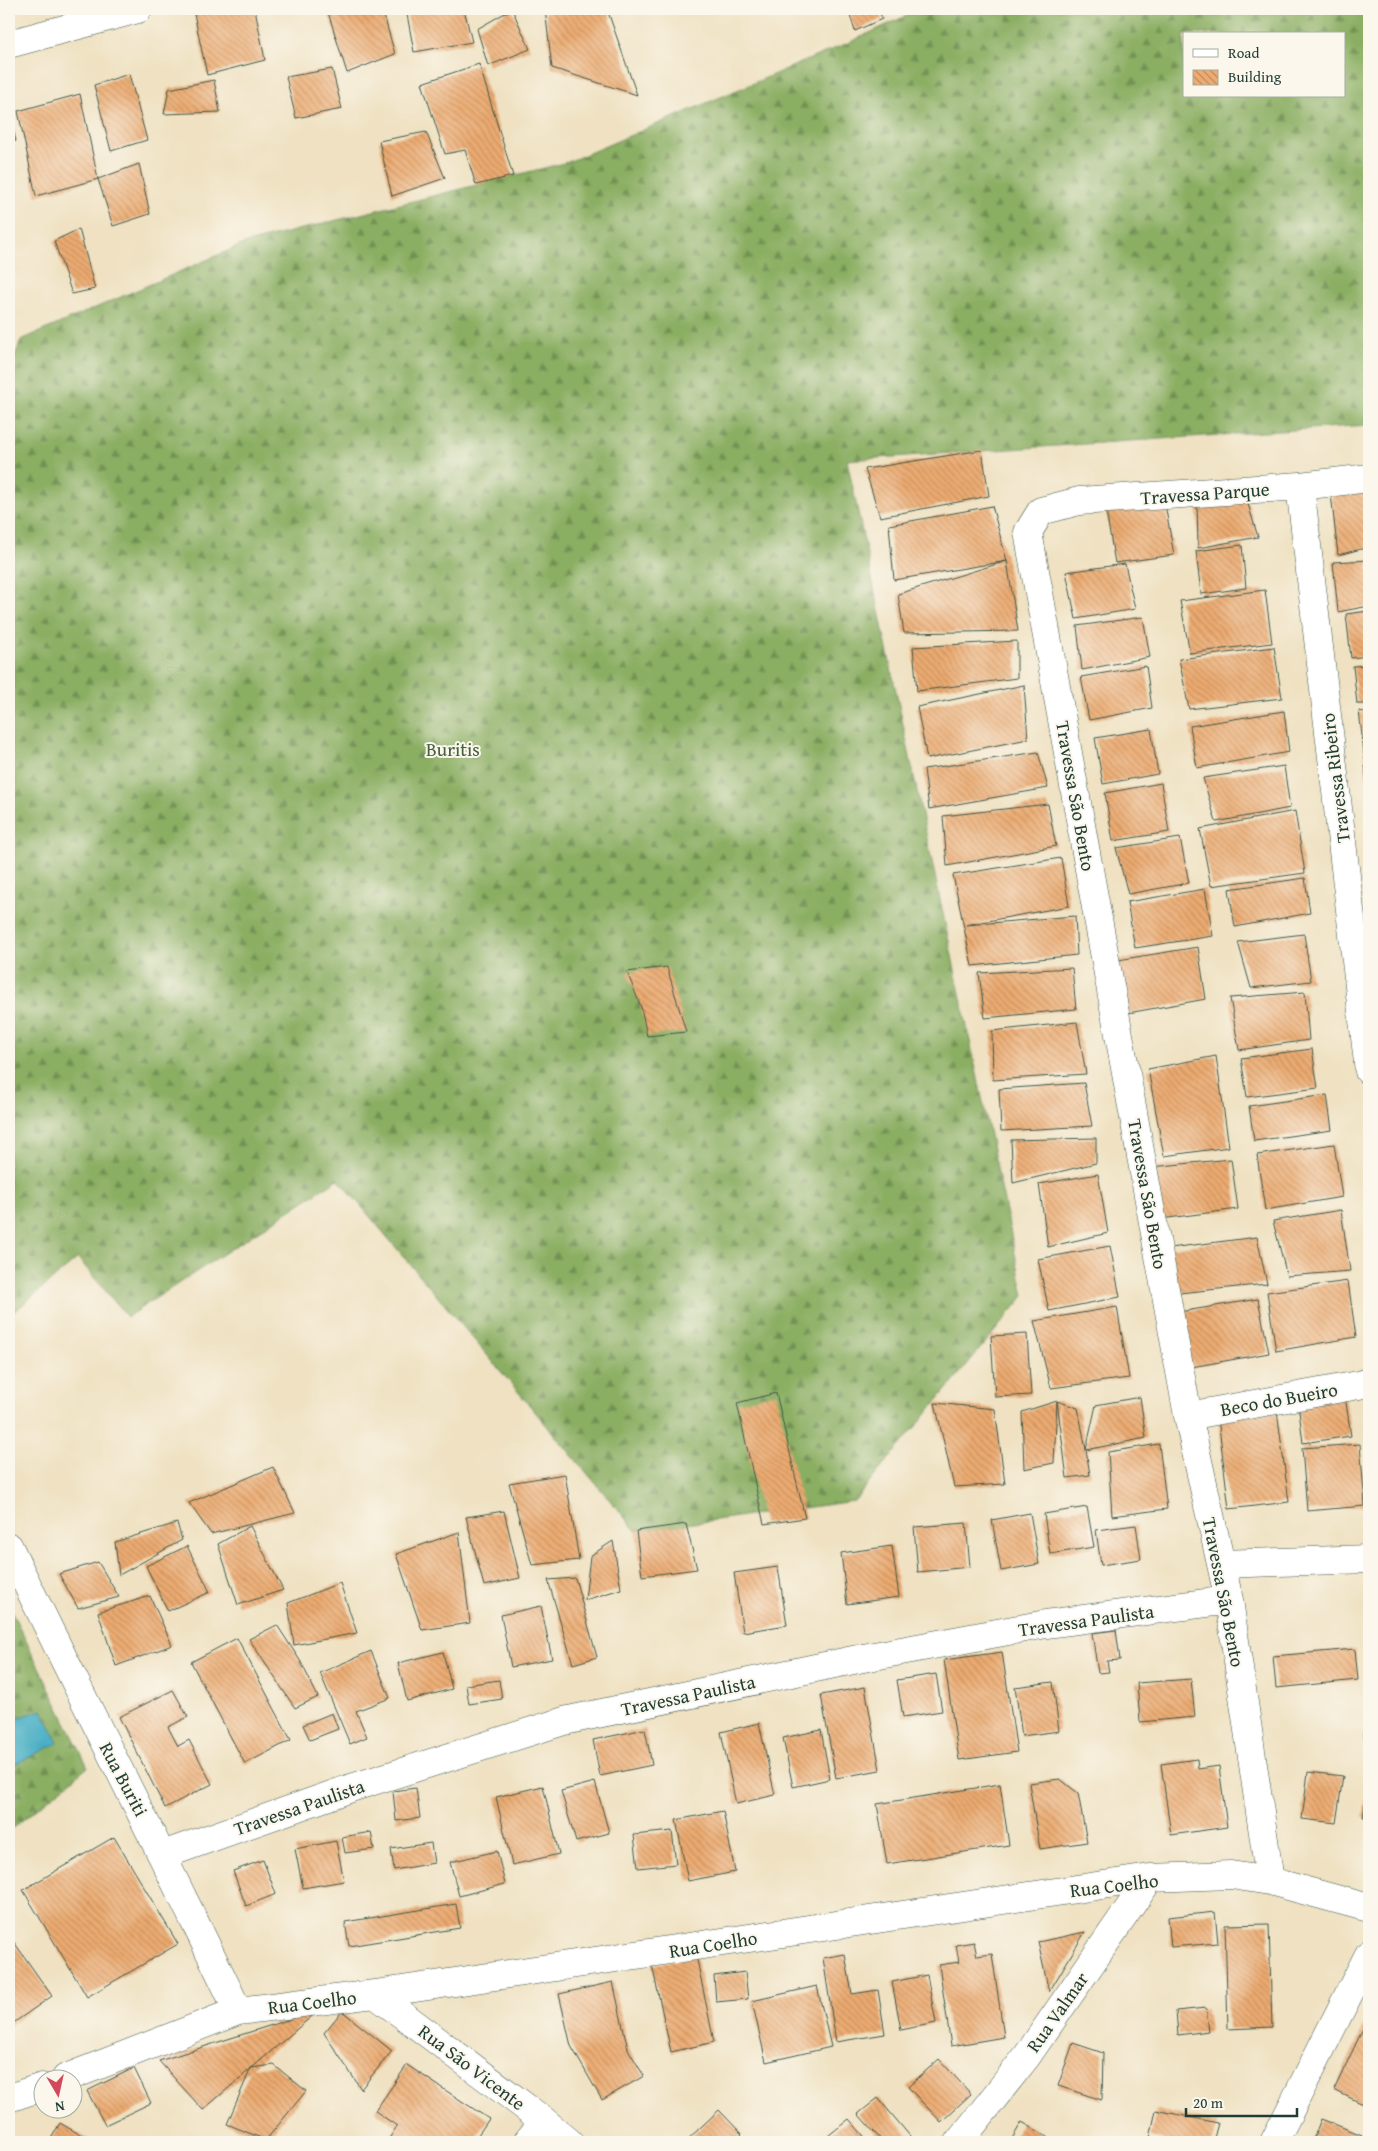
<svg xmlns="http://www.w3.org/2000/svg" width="1378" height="2151" viewBox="0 0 1378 2151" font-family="'Gentium Book Plus',serif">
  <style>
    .forest { fill: url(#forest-firs); stroke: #54764b; fill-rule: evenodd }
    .water { fill: #45adc4; stroke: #32757c }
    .building { fill: url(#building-back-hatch) }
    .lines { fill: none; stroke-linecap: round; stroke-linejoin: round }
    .minor-casing { stroke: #3e5649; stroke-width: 29 }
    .minor { stroke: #fff; stroke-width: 28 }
    .labels { text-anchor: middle; stroke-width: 4; stroke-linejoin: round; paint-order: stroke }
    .street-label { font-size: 19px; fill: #1f3d34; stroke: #fbf7ec }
    .park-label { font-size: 19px; fill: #436043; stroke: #fbf7ec }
  </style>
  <defs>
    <pattern id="forest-firs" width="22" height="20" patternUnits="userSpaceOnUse" patternTransform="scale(1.25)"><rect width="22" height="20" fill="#8aae62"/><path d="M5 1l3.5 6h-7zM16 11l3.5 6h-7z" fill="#708f52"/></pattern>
    <pattern id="building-back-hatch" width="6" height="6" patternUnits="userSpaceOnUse" patternTransform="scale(1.25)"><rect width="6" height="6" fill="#edab71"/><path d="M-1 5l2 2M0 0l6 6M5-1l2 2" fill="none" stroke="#bf8c5e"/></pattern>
  </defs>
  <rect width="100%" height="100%" fill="#fbf7ec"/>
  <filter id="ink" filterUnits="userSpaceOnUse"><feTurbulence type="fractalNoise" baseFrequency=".02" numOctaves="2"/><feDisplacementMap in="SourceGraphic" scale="10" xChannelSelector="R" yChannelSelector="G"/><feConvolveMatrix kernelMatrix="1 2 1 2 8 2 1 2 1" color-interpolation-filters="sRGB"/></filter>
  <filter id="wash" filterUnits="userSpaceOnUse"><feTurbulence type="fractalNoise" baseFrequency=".0096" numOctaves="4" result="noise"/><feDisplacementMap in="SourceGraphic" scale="20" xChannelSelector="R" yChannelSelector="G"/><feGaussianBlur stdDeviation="1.12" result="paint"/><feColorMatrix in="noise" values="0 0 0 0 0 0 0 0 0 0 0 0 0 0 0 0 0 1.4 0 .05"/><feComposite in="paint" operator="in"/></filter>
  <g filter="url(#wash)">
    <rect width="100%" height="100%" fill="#efe1c1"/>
    <path class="forest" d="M921,9H1369V425L847,460L1024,1296L854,1501L636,1531L338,1179L127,1317L78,1258L9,1316V372L21,340L246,243L568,162L850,42ZM1184,34H1344V96H1184Z
      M9,1606L88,1767L9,1831Z"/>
    <path class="water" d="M42,1710L58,1743L9,1767V1725L17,1718Z"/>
    <g id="blocks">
      <path class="building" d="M193,9H255L265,60L207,75Z
        M327,9H382L395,54L347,73Z
        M406,9H464L472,42L414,52Z
        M512,9L530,49L488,66L477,29Z
        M545,9H607L637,95L552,68Z
        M848,9H879L882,19L855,31Z
        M479,64L513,176L476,185L465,150L445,154L422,83Z
        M332,69L342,109L296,118L286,77Z
        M129,74L147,140L111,151L94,85Z
        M214,80L220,112L164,114L169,89Z
        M80,94L98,179L36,196L18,111Z
        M9,113L16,141L9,143Z
        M426,132L445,178L392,196L379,141Z
        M139,164L150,214L113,226L98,179Z
        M79,229L95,289L72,294L54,241Z
        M982,450L989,496L880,517L865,469Z
        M1330,485L1369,488V547L1338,555Z
        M1245,494L1258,537L1198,548L1197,501Z
        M1165,504L1174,555L1115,563L1106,511Z
        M992,506L1007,561L894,580L889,525Z
        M1242,545L1246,588L1201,594L1196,551Z
        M1369,560V606L1338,612L1333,562Z
        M1007,561L1018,631L904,633L898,594Z
        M1125,564L1135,609L1076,619L1066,572Z
        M1265,590L1272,643L1190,653L1180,601Z
        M1369,611V656L1351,658L1346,614Z
        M1143,617L1150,657L1082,670L1077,626Z
        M1017,641V678L917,691L913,647Z
        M1274,647L1282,698L1189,709L1179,659Z
        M1369,665V704H1357L1353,666Z
        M1146,666L1152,708L1089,720L1081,677Z
        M1024,685L1028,739L927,759L917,707Z
        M1284,711L1289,752L1197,768L1190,726Z
        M1359,711L1369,713V760H1365Z
        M1151,729L1158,774L1103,784L1095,738Z
        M1038,752L1048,788L929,809L924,769Z
        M1369,764V796H1368L1365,765Z
        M1284,766L1290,808L1216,822L1203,778Z
        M1161,783L1169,832L1113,841L1105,793Z
        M1048,804L1056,846L947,866L943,816Z
        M1295,811L1305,873L1211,886L1200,829Z
        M1180,838L1189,883L1128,894L1116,848Z
        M1061,858L1069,906L966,925L1075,916L1077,955L972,966L953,875Z
        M1305,878L1310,913L1235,927L1229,889Z
        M1205,889L1213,936L1135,948L1127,902Z
        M1304,934L1311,981L1251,988L1238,942Z
        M1198,947L1206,999L1128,1013L1118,960Z
        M667,967L686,1032L647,1036L641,1007L627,972Z
        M1072,968L1076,1009L985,1018L979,973Z
        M1305,992L1309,1040L1239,1050L1230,998Z
        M1077,1022L1086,1074L993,1080L992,1031Z
        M1312,1049L1318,1088L1247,1097L1241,1058Z
        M1216,1056L1229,1147L1164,1156L1148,1069Z
        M1084,1083L1092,1126L1001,1131L999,1089Z
        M1327,1095L1332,1130L1254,1141L1249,1106Z
        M1096,1138V1163L1013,1183L1011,1140Z
        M1334,1144L1342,1197L1265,1210L1257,1155Z
        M1231,1159L1238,1209L1160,1219L1152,1167Z
        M1098,1174L1108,1233L1048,1247L1039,1184Z
        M1341,1210L1350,1271L1287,1276L1273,1221Z
        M1257,1237L1267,1284L1179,1293L1170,1248Z
        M1110,1246L1120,1297L1049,1311L1038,1259Z
        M1348,1281L1356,1337L1276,1351L1267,1292Z
        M1258,1299L1269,1353L1186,1368L1179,1312Z
        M1117,1307L1129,1378L1051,1388L1034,1321Z
        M1027,1334L1031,1395L995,1397L991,1336Z
        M776,1393L805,1518L764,1524L737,1403Z
        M1345,1396L1351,1436L1303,1443L1298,1403Z
        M1140,1397L1146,1438L1086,1450L1090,1475L1067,1478L1057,1401L1054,1463L1024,1469L1022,1412L1057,1401L1078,1408L1086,1450L1096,1405Z
        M935,1403L995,1409L1005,1484L954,1487Z
        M1277,1410L1289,1502L1229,1509L1218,1418Z
        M1159,1444L1167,1509L1112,1516L1108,1452Z
        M1360,1444L1365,1506L1307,1511L1302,1448Z
        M273,1467L295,1513L211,1534L189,1503Z
        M565,1474L579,1560L532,1565L509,1483Z
        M1087,1507L1094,1547L1050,1554L1044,1514Z
        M504,1511L520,1578L484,1586L466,1517Z
        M1030,1513L1039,1564L1001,1571L992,1520Z
        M177,1523L182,1540L119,1575L115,1542Z
        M966,1523L970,1567L918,1572L914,1527Z
        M686,1524L697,1569L642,1576L636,1531Z
        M1136,1525L1141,1559L1101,1565L1096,1530Z
        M250,1526L283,1590L238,1605L218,1544Z
        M459,1532L470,1623L422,1630L396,1554Z
        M613,1541L621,1589L585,1600L590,1556Z
        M187,1546L210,1592L168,1611L146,1566Z
        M892,1546L899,1597L847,1604L841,1553Z
        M98,1562L119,1597L78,1608L59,1574Z
        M778,1567L787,1625L743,1632L734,1573Z
        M575,1578L597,1657L573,1664L548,1580Z
        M340,1583L357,1633L294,1645L288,1603Z
        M150,1596L172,1645L116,1666L98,1612Z
        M541,1606L552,1659L511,1667L501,1615Z
        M277,1625L301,1662L318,1697L295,1708L249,1639Z
        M1116,1630L1120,1660L1107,1661L1109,1672L1098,1673L1092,1633Z
        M237,1638L291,1740L245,1764L191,1662Z
        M1355,1649L1358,1680L1276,1688L1273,1656Z
        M371,1651L390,1698L356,1711L367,1737L350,1744L320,1673Z
        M443,1652L452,1689L407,1701L398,1663Z
        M1002,1652L1017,1752L959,1760L944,1660Z
        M936,1674L942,1711L903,1717L897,1680Z
        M1191,1679L1195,1717L1140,1722L1137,1683Z
        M499,1680L502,1699L469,1704L466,1685Z
        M1053,1682L1059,1731L1022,1736L1015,1687Z
        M865,1687L880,1770L836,1778L821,1695Z
        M173,1690L188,1717L168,1727L178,1746L189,1740L212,1784L165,1808L119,1717Z
        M332,1713L338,1729L310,1740L303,1725Z
        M759,1723L775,1795L736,1804L721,1732Z
        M645,1729L652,1765L600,1776L593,1740Z
        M821,1730L830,1779L793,1787L783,1738Z
        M1369,1731V1749L1365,1750L1364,1732Z
        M1197,1759L1198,1769L1219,1766L1227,1827L1171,1835L1161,1764Z
        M1308,1772L1343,1776L1336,1823L1302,1819Z
        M1060,1779L1078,1793L1087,1842L1040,1849L1029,1783Z
        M595,1782L609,1833L576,1842L561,1791Z
        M1000,1784L1009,1845L887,1864L877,1804Z
        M543,1786L559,1854L512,1865L496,1797Z
        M1368,1787H1369V1818L1363,1817Z
        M416,1788L420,1818L396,1821L393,1791Z
        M723,1811L735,1872L688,1881L676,1820Z
        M672,1831L676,1864L638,1868L634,1835Z
        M371,1832L374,1849L345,1853L342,1837Z
        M114,1837L178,1944L87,1997L23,1890Z
        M336,1841L344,1881L303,1888L295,1849Z
        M431,1843L434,1863L394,1870L391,1849Z
        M497,1851L505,1884L459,1896L450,1862Z
        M263,1860L276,1894L246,1906L233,1871Z
        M456,1904L460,1928L349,1946L345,1922Z
        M1215,1912L1218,1943L1171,1947L1168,1917Z
        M1269,1924L1272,2027L1228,2029L1225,1925Z
        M1085,1932L1049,1992L1038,1942Z
        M9,1935L52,1996L9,2026Z
        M974,1942L977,1956L992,1954L1004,2037L951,2046L939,1965L959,1962L956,1945Z
        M845,1954L852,1994L878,1990L885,2034L836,2042L823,1958Z
        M696,1955L714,2042L671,2052L652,1965Z
        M745,1972L748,1999L716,2002L714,1976Z
        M927,1975L936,2023L901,2030L892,1982Z
        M613,1982L628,2049L644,2076L602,2100L571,2046L559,1994Z
        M817,1986L831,2047L766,2062L752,2001Z
        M1206,2008L1209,2031L1178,2035L1176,2011Z
        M319,2010L203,2110L159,2061Z
        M342,2011L392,2051L361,2089L324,2033Z
        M1369,2016V2107L1334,2090Z
        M1073,2043L1103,2053L1102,2100L1058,2086Z
        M939,2059L971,2094L941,2122L908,2087Z
        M274,2065L306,2091L266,2140L227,2124L251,2068Z
        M407,2065L489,2119L473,2142H387L397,2126L375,2111Z
        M134,2068L151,2103L105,2125L87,2091Z
        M878,2098L915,2142H883L858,2114Z
        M719,2110L742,2134L734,2142H685Z
        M1156,2110L1218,2123L1213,2142H1169L1150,2138Z
        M849,2119L869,2142H825L823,2140Z
        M1321,2119L1362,2135L1359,2142H1312Z
        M1022,2122L1057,2142H1010Z
        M60,2123L93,2142H49Z"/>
    </g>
  </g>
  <g filter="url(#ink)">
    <use href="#blocks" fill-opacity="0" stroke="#3e5649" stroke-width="1"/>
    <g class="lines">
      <defs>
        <path id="minor" d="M9,44L138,9
          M1300,486L1369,1071
          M1188,1416L1364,1384L1369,1381
          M9,1547C84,1703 164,1856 238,2011
          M1221,1564L1369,1559
          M163,1855L351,1788L564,1721L858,1659L1046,1624L1229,1600
          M1270,1881L1229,1600L1188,1416L1028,532L1041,511L1079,501L1300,486L1369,478
          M375,1994L544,2121L569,2142
          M66,2078L238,2011L375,1994L1150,1878L1231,1875L1270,1881L1369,1908
          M9,2098L42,2087
          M527,2142L544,2121
          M959,2142L1027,2056L1150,1878
          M1274,2142L1369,1954"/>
      </defs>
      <use href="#minor" class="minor-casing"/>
      <use href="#minor" class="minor"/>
    </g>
  </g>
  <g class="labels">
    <g class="street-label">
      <text transform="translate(1205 493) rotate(-4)" y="7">Travessa Parque</text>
      <text transform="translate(1335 778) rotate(-97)" y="7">Travessa Ribeiro</text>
      <text transform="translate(1076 796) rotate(80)" y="7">Travessa São Bento</text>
      <text transform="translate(1148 1194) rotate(80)" y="7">Travessa São Bento</text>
      <text transform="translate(1279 1399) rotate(-10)" y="7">Beco do Bueiro</text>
      <text transform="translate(1224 1592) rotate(79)" y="7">Travessa São Bento</text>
      <text transform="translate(1086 1620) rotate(-8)" y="7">Travessa Paulista</text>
      <text transform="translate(688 1695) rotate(-12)" y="7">Travessa Paulista</text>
      <text transform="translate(124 1779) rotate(62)" y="7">Rua Buriti</text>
      <text transform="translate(299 1807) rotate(-19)" y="7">Travessa Paulista</text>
      <text transform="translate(1114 1885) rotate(-7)" y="7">Rua Coelho</text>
      <text transform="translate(713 1944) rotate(-9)" y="7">Rua Coelho</text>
      <text transform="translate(312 2002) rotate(-7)" y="7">Rua Coelho</text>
      <text transform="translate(1057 2012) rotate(-55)" y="7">Rua Valmar</text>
      <text transform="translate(472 2067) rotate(37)" y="7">Rua São Vicente</text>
    </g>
    <g class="park-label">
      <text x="453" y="756">Buritis</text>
    </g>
  </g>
  <rect width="1378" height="2151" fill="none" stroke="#fbf7ec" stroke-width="30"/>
  <rect x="1183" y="32" width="162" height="65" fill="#fbf7ec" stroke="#a3ada2"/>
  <rect x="1193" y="49" width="25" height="8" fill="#ffffff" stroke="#a3ada2"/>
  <text x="1228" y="58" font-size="15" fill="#1f3d34">Road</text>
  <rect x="1193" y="70" width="25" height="15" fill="url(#building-back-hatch)" stroke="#a3ada2"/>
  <text x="1228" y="82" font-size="15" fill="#1f3d34">Building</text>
  <g transform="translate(58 2094) rotate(171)"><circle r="24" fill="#fbf7ec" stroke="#a3ada2"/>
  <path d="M0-4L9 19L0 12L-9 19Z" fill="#d1495b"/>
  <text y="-8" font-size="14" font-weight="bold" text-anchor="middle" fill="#1f3d34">N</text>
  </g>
  <path d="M1186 2108v8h111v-8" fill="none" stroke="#1f3d34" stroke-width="2.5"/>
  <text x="1193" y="2108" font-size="15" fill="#1f3d34" stroke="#fbf7ec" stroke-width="4" paint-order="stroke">20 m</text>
</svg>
